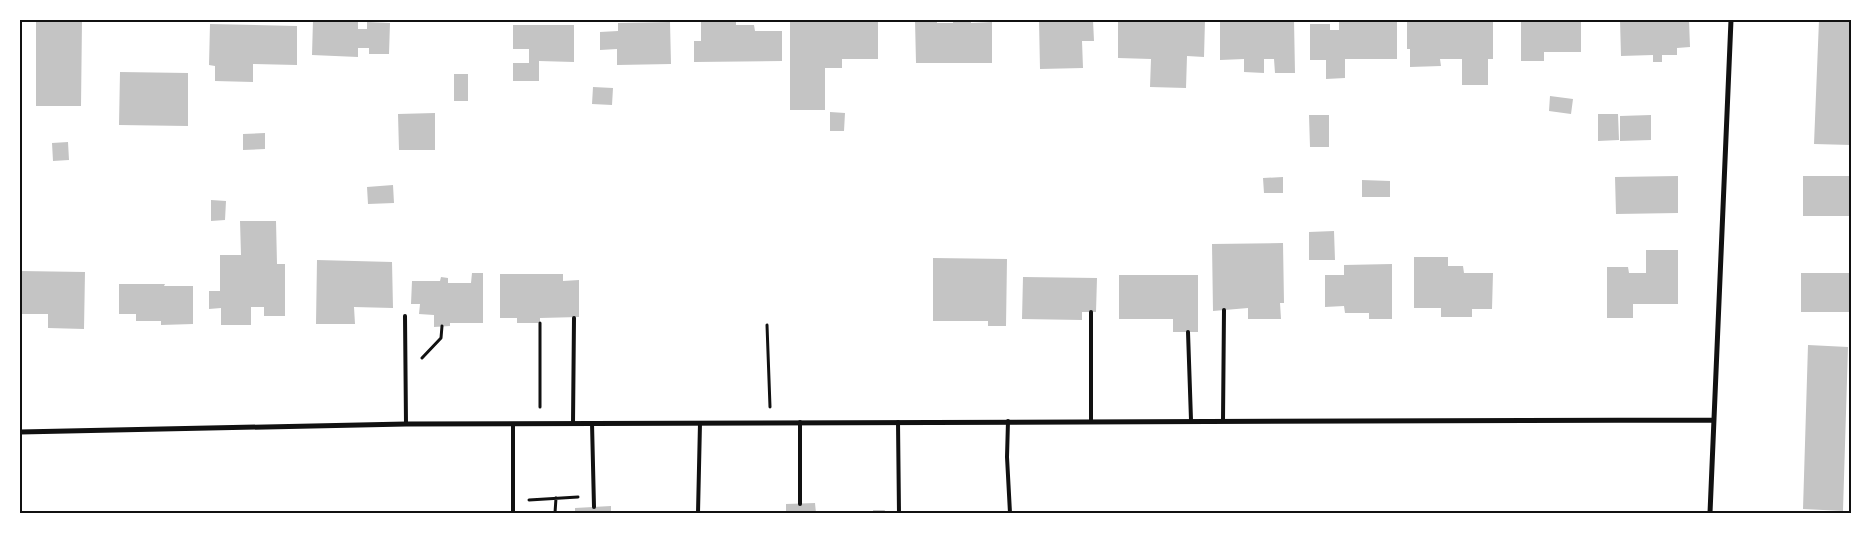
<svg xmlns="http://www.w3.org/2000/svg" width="1871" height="533" viewBox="0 0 1871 533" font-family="'Libre Baskerville',serif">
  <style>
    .building { fill: #c4c4c4 }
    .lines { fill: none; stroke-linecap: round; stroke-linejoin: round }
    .path { stroke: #111; stroke-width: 3 }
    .service { stroke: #111; stroke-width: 4 }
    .minor { stroke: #111; stroke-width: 5 }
    .neatline { fill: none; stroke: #111; stroke-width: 2 }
  </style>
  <rect width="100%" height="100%" fill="#fff"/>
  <path class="building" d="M36,20H82L81,106H36Z
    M313,20H358V29H367V22L390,23L389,54H369V48H358V57L312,55Z
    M719,20H736V25H754L755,31H782V61L694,62V41H701V22H719Z
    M790,20H878V59H842V68H825V110H790Z
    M915,20H937V23H953V20H971V23L992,22V63H916Z
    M1039,20H1093L1094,41H1082L1083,68L1040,69Z
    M1118,20H1205L1204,57L1187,56L1186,88L1150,87L1151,59L1118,58Z
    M1220,20H1294L1295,73H1275L1274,59H1264V73L1244,72V59L1220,60Z
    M1339,20H1397V59H1345V78L1326,79V60H1310V24H1330V30H1339Z
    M1407,20H1493V59H1488V85H1462V59H1440L1441,66L1410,67V49H1407Z
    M1521,20H1581V52H1544V61H1521Z
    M1620,20H1689L1690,47L1677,48V55H1662V62H1653V55L1621,56Z
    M1819,20H1851V145L1814,144Z
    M670,22L671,64L617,65V49L600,50V32L618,31V23Z
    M210,24L297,26V65L253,64V82L215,81V66L209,65Z
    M513,25H574V62L539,61V81H513V63H529V49H513Z
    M120,72L188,73V126L119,125Z
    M454,74H468V101H454Z
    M593,87L613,88L612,105L592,104Z
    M1550,96L1573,99L1571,114L1549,111Z
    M830,112L845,113L844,131H830Z
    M435,113V150H399L398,114Z
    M1598,114H1618L1619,140L1598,141Z
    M1309,115H1329V147H1310Z
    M1651,115V140L1620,141V116Z
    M265,133V149L243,150V134Z
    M68,142L69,160L53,161L52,143Z
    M1678,176V213L1616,214L1615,177Z
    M1803,176H1851V216H1803Z
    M1283,177V193H1264L1263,178Z
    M1362,180L1390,181V197H1362Z
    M393,185L394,203L368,204L367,187Z
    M211,200L226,201L225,220L211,221Z
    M240,221H276L277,264H285V316H264V307H251V325H221V308L209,309V291H220V255H241Z
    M1334,231L1335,260H1309V232Z
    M1283,243L1284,303H1280L1281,319H1248V308L1213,311L1212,244Z
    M1646,250H1678V304H1633V318H1607V267H1628L1629,273H1646Z
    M1414,257H1448V266H1463L1464,273H1493L1492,309H1472V317H1441V308H1414Z
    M933,258L1007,259L1006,326H988V321H933Z
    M317,260L392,262L393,308L354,307L355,324H316Z
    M1392,264V319H1369V313H1345L1344,306L1325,307V275H1344V265Z
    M20,271L85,272L84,329L48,328V314H20Z
    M472,273H483V323H450V326L434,327V315L419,314L420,304H411L412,281H440L441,277L448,278V283H471Z
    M1801,273H1851V312H1801Z
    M500,274H563V281L579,280V317L540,318V323H517V318H500Z
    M1119,275H1198V332H1173V319H1119Z
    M1023,277L1097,278L1096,312H1082V320L1022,319Z
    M119,284H165L164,286H193V324L161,325V321H136V314H119Z
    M1808,345L1848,347L1843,511L1803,509Z
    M815,503L816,513H786V504Z
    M611,506V513H575V508Z
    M873,510H885L884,513H873Z"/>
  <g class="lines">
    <path class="path" d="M767,325L770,407
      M422,358L441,338L442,326
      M540,407V323
      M529,500L578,497
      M555,513L556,498"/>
    <path class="service" d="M405,316L406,424
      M1188,332L1191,420
      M1223,420L1224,310
      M1008,421L1007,457L1010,513
      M1091,421V312
      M898,422L899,513
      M573,423L574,318
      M592,423L594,507
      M800,504V422
      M513,513V424
      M698,513L700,423"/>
    <path class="minor" d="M20,432L406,424L1713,420
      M1710,513L1731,20"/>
  </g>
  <rect width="1871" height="533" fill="none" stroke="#ffffff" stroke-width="42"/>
  <rect x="21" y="21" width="1829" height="491" class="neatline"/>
</svg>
